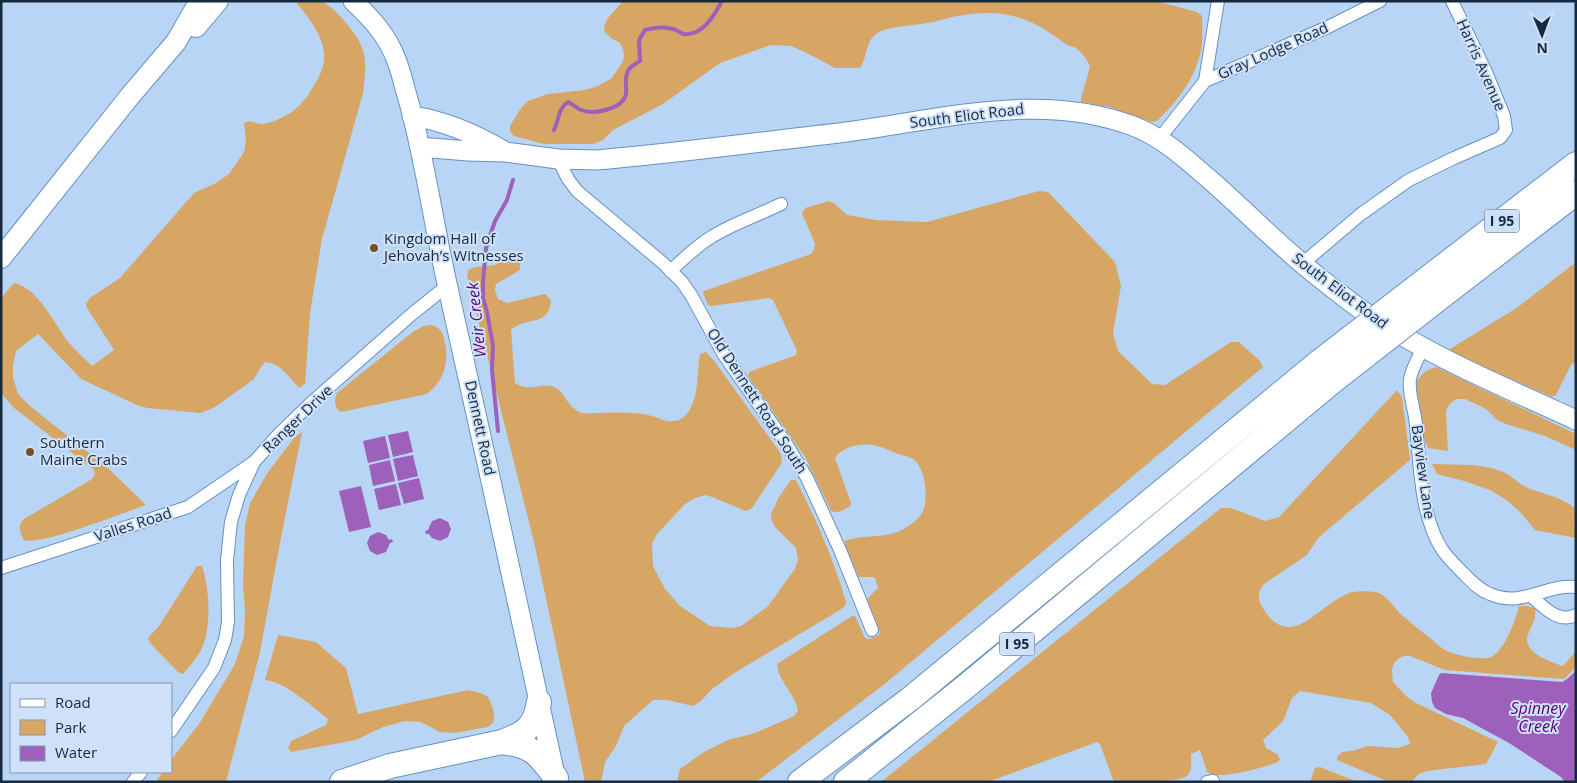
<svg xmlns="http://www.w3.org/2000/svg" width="1577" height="783" viewBox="0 0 1577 783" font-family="'Open Sans',sans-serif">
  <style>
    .green { fill: #d7a665 }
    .water { fill: #9d60bb }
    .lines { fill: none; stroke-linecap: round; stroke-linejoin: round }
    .stream { stroke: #9d60bb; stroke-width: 4 }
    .street-casing { stroke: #6590c4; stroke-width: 14 }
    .secondary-casing { stroke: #6590c4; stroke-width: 21 }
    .primary-casing { stroke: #6590c4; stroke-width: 22 }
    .highway-casing { stroke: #6590c4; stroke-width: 26 }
    .street { stroke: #fff; stroke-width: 12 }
    .secondary { stroke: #fff; stroke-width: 19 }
    .primary { stroke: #fff; stroke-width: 20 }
    .highway { stroke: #fff; stroke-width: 24 }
    .highway-bridge-casing { stroke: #6590c4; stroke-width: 26; stroke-linecap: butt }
    .highway-bridge { stroke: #fff; stroke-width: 24 }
    .poi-dot { fill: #715227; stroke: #cfe1f8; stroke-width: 2 }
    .labels { text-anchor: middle; stroke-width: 4; stroke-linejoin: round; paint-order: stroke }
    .shield { fill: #cfe1f8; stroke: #4e6076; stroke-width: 1 }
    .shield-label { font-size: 14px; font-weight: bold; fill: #17293e }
    .street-label { font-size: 15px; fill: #17293e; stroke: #cfe1f8 }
    .poi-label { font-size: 15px; fill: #17293e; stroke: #cfe1f8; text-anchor: start }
    .water-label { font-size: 16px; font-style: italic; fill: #5b007a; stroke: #cfe1f8 }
  </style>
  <rect width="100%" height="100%" fill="#b9d5f6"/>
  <path class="green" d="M295,1C303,1 316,0 323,2C332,7 340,16 346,23C368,49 367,60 363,93L322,239L310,313L305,384L299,388C290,378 279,362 265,362C260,367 258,373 254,379L215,407L201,413L147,408L137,405L81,379L38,334L16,351L13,365V378L18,394L30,406L109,469L146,505C125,512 41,546 24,540C20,533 17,525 24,519L92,479L95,474L93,469L80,459L14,408L1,393V298L14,283C39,288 55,326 70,344C77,352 85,359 92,366L114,350L87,308L86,304L90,298L120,278L194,193L216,183L229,174L244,152L246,140L244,123C251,119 255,124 262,124C269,123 275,121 281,118C296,111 305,101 313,87C317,80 321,74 323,66C329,42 310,19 295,1Z
    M623,1H1156L1197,12L1202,16C1202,25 1203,35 1202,44C1198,75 1179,100 1157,121L1151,122L1110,107L1081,103V99L1090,66C1087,60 1083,53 1076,48C1072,46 1067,46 1063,42C1028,15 1000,8 957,16C947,18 937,22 927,23C915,25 889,27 879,32C865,39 868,57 860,68H835L805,52L791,46L771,45L720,63L663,104L613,130L603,140L593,144H544L514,136L510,132V126L521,108L528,101L548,94L585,90L598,86L612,78L623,61L624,55L622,47L619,42L612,39L605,32L604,26L608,18Z
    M1039,191L1048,192L1115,262L1121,286L1113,333L1118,351L1152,384L1165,385L1231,342H1239L1260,361L1263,367L886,683L756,782H677L680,769L704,752L728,740L755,733L794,716L798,710C794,692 778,681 777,664L852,616H855L865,638L869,639L879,635L880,632L867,599L878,588L875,578L872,577H859L844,545L845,541C863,534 884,539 902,530C909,526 918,520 922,513C929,500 926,468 913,459C909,457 903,455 898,454C890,451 881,446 873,445C860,443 842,447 835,458L851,503L850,506C845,510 837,514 831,511L805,457L748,376L749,372L796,355L797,351L773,300L769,298L711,306L708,305L703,293L704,291L811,254L814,249L815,244L802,213L805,208L829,201L835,204L847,215L853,216L876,220L927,222Z
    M512,256L517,258L520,264V270L496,284L495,290L498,299L507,303L545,294L551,300C549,328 528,315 511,330L515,383C530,393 540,382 554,387C565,391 567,408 582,413C605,414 630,410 652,416C660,418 666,423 674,421C683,420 688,414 691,407C699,392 697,370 700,354L706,352L715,362L779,451L782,458L781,464L752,508L746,511L712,497L705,495L695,498L685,504L657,534L652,544L653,566L665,589L680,606L710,626L732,628L741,626L768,606L795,569L798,560L796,548L775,527L771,519V514L779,497L791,480H796C816,519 834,560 846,602L845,606L840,610L736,672L712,689L701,701L693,706L667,700H653L624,726L616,746L605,762L601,782H585L534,542L467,275L469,269L476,267L495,265Z
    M1576,262V362L1571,365L1556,395L1552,397L1450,352V349L1518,307Z
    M432,325C442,329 443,333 445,343C449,363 444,381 427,394L341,412C334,408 334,400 337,393L414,331L424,326Z
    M1436,367L1576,434V450L1545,436L1506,424L1496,419L1486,409L1465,399H1456L1451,403L1447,408L1446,414L1448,451L1428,448L1425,442L1416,383C1421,374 1426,370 1436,367Z
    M1397,390L1402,397L1410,460L1318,538L1307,555L1264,584C1259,589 1257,597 1261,605C1290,657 1319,602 1352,592C1359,591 1369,591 1375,592C1388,594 1393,608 1403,616C1412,624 1421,631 1430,638C1435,642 1440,647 1445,650C1454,655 1484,662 1493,656C1506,647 1515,621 1519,606H1526L1535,608C1536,613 1535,618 1533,623C1531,628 1528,633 1527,638C1526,654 1550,661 1562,666L1564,665L1576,651V667L1564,679L1445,670L1410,656H1404L1399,658L1394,663L1392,670L1393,682L1406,696L1414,702L1498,742L1486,764L1427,771L1419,774L1411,782H1389L1337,760V757L1342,752L1352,751L1368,746L1397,748L1410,744L1408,737L1390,715L1371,703L1300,691L1292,698L1283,721L1263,740L1266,748L1277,754L1280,759L1278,762C1266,767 1230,776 1218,775C1214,775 1210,774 1207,772L1200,750L1191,754C1191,761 1193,770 1187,776C1179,783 1128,782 1114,782L1100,744L1097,742L988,782H881L1221,508H1231L1265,521L1279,517Z
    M302,432L280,543L260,652L226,782H155L163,772H171V760L199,724L235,664L244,636L245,610L243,585L245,525L250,503L268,472L294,438Z
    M1432,464C1454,465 1480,463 1501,471C1512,475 1519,485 1530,489C1545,494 1564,498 1576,509L1574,527L1576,530V538L1535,530L1520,512L1505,499L1490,490L1464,481L1437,474Z
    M197,566H202C210,590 212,630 200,652C195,660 189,667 183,674L179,673L150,643L148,638L159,626Z
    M278,635L316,642L346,668L358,714L468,690L481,693L488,697L493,708L494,718L493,723L488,727L455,733L439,732L431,727L420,722L405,721L383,727L356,740L291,752L288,748L291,741L326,725L328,719C313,707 284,681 265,680Z
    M1320,767L1358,782H1310L1315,768Z"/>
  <path class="water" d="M408,431L413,452L393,457L388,435Z
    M385,436L390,458L368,463L363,441Z
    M413,455L418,476L398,481L393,459Z
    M390,460L395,481L373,486L369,465Z
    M419,478L424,499L404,504L398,483Z
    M396,484L401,505L379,510L374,489Z
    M361,486L371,527L349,532L339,491Z
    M440,518L448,522L451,529L448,537L440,541L432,538L429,534H426L425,531L428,530L432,521Z
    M378,532L386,535L389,540L392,539L393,542L390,543L386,552L377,555L370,551L367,543L370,536Z
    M1576,671V782H1565L1561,777L1509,743L1463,718L1446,714L1435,708L1432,702L1431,693L1439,675L1441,673L1562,682L1567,679Z"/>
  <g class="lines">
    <path class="stream" d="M554,130C560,118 557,110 568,102C573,104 576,108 581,110C594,115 623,109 626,94C627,87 624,78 628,71C630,66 636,64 640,61L639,40L645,30C656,27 662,27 673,29C677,30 680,33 684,34C703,36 715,14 722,1
      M498,431L492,370L493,346L487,312L483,298V283L486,248L495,221L507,200L513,180"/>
    <defs>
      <path id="street" d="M1205,81L1218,1
        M1159,139L1205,81L1328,27L1380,1
        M558,159L568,179L577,191L664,264L682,282L691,295L724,355L787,445L807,478L840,550L872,630
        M1302,264L1361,214L1409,180L1454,158L1500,138L1506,130L1504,116L1486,72L1452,1
        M670,271C684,259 697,245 713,236C734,223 759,215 781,204
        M1423,348C1418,358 1412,368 1410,379C1408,394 1415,410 1416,425C1420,465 1420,516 1443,551C1449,559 1456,566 1463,573C1471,581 1479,590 1490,594C1523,608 1544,584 1576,587
        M1,568L188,507L254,462
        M1531,596C1544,607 1558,624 1576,615
        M171,731L214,668L225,640L228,622L227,560L231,522L239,495L254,462L279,434L311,403L412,314L447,286
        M133,782L141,772
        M1207,782L1213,781"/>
      <path id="secondary" d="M353,1C371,18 387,35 396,59C402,74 405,90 410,106C426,166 434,227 448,288C485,450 519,613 555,775
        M412,116C446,121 475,134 504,151
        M420,147L468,151L505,152L558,159L597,160C678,153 759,142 839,133C936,121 1038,90 1133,126C1162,137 1185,158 1208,178C1246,211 1281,248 1321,279C1345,298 1369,317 1396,332C1453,366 1515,392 1576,420"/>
      <path id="primary" d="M196,27L218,1
        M1,258L130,96L176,42L195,9L201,1"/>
      <path id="highway" d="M1428,278L1576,164
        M1442,296L1576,193
        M502,742C534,746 538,754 556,778
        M342,782L390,766L502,742C526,733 535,727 539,702
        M800,782L910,699L1319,362
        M846,782L964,688L1333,381"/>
    </defs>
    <use href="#street" class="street-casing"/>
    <use href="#secondary" class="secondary-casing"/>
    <use href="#primary" class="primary-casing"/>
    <use href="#highway" class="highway-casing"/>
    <use href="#street" class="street"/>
    <use href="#secondary" class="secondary"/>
    <use href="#primary" class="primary"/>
    <use href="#highway" class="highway"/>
    <defs>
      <path id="highway-bridge" d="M1319,362L1428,278
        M1333,381L1442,296"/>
    </defs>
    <use href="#highway-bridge" class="highway-bridge-casing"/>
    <use href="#highway-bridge" class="highway-bridge"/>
  </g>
  <g class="poi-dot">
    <circle cx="374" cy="248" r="5"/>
    <circle cx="30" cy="452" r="5"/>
  </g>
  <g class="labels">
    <g class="shield">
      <rect x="1484.5" y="209.5" width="35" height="23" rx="4"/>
      <rect x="999.5" y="632.5" width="35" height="23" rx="4"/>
    </g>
    <g class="shield-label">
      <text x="1502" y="226">I 95</text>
      <text x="1017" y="649">I 95</text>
    </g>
    <g class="street-label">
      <text transform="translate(1273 51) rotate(-24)" y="5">Gray Lodge Road</text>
      <text transform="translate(1481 65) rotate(66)" y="5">Harris Avenue</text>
      <text transform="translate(967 116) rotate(-7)" y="5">South Eliot Road</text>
      <text transform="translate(1340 291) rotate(37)" y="5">South Eliot Road</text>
      <text transform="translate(757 401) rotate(57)" y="5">Old Dennett Road South</text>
      <text transform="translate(298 419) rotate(-44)" y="5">Ranger Drive</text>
      <text transform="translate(480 428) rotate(78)" y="5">Dennett Road</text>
      <text transform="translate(1423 472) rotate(82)" y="5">Bayview Lane</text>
      <text transform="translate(133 525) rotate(-18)" y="5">Valles Road</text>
    </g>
    <g class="poi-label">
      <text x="384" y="244">Kingdom Hall of<tspan x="384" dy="17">Jehovah’s Witnesses</tspan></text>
      <text x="40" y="448">Southern<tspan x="40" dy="17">Maine Crabs</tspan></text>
    </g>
    <g class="water-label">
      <text transform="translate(476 320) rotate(-96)" y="6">Weir Creek</text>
      <text x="1538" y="714">Spinney<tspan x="1538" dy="18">Creek</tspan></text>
    </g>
  </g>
  <rect width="1577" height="783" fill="none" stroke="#17293e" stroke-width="5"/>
  <rect x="10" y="683" width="162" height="90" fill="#cfe1f8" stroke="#8597ae"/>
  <rect x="20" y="699" width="25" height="8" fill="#ffffff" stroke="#8597ae"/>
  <text x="55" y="708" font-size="15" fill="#17293e">Road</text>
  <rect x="20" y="720" width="25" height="15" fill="#d7a665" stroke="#8597ae"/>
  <text x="55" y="733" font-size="15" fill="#17293e">Park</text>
  <rect x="20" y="746" width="25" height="15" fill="#9d60bb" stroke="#8597ae"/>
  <text x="55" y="758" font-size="15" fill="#17293e">Water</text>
  <g transform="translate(1542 35) rotate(179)" stroke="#cfe1f8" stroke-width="4" paint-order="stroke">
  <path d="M0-4L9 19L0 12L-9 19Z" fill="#17293e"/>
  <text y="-8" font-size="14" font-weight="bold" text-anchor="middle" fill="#17293e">N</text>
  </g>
</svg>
